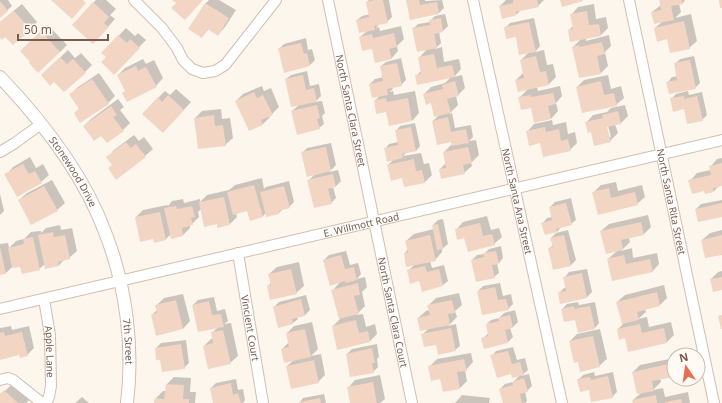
<svg xmlns="http://www.w3.org/2000/svg" width="722" height="403" viewBox="0 0 722 403" font-family="'Noto Sans',sans-serif">
  <style>
    .shadow { fill: #0003; fill-rule: evenodd }
    .building { fill: #f3d5c3 }
    .lines { fill: none; stroke-linecap: round; stroke-linejoin: round }
    .minor-casing { stroke: #d1beb0; stroke-width: 12 }
    .tertiary-casing { stroke: #d1beb0; stroke-width: 14 }
    .minor { stroke: #fff; stroke-width: 10 }
    .tertiary { stroke: #fff; stroke-width: 12 }
    .labels { text-anchor: middle; stroke-width: 3; stroke-linejoin: round; paint-order: stroke }
    .street-label { font-size: 10px; fill: #7a5c4d; stroke: #fffaf3 }
  </style>
  <rect width="100%" height="100%" fill="#fdf6ec"/>
  <path class="shadow" d="M0,0H8L12,6L0,17Z
    M96,0H106L116,9L110,15L115,19L100,36L73,25Z
    M209,0H219L236,10L225,27L218,35L209,29L202,36L190,28L206,3Z
    M369,0H389L392,17L387,22L379,24L376,28L379,27L380,31L401,26L404,39L397,46L398,51L391,59L373,48L360,37L367,31L357,20L362,16L370,14L367,2Z
    M407,0H425V1L442,0L444,8L439,13L410,19Z
    M506,0H544L538,6L521,10L517,14L500,6Z
    M660,0H685L683,3L679,4L681,12L675,18L691,14L697,41L689,48L668,38L655,28L662,22L652,12L661,5Z
    M22,4L37,22L30,29L0,37V22Z
    M594,4L596,19L606,17L608,28L601,35L586,38V41L609,35L611,46L605,52L608,66L601,73L573,47L581,39L569,30L573,26L571,15L578,7Z
    M445,14L448,26L443,31H439L441,43L435,49L442,47L444,62L459,59L461,69L454,77L462,75L465,88L458,95L456,96L458,105L449,114L452,113L455,128L471,125L473,137L469,141L476,140L479,155L471,163L472,166L464,173L440,169L446,163L444,152L451,145H452V141L433,121L439,115L432,102L424,94L431,87L445,83L451,77L416,76L422,70L419,58L427,49L413,29L418,24L430,22V21L435,16Z
    M534,18L540,46L535,52L544,50L547,65L553,64L556,77L549,84L537,87L538,91L560,86L562,96L556,103L558,111L551,119L520,97L528,89L516,80L524,72L521,60L529,52L516,35L505,28L510,23Z
    M48,25L67,45L60,52L32,62L28,44Z
    M126,28L135,36L138,33L146,40L114,73L107,57L102,53Z
    M306,38L308,50L312,49L315,60L310,65L279,49L284,44Z
    M68,50L75,58L81,53L92,65L85,72L49,68Z
    M694,56L700,83L695,88L668,82L672,77L678,76L675,64L680,59Z
    M401,58L406,80L401,85L392,87L393,89L389,92L393,91L394,95L415,91L419,113L412,121L387,111L375,101L380,95L370,84L375,79L384,77L381,66L386,62Z
    M143,59L146,64L154,60L163,78L156,86L126,91L118,75L125,68Z
    M307,71L310,86L319,84L321,96L315,102L322,101L325,113L322,116L324,124L319,128L292,111L300,104L286,79L291,75Z
    M99,73L115,96L108,103L75,113L80,108L71,94L78,87Z
    M608,75L611,89L621,86L624,98L616,105L577,87L584,80Z
    M262,86L264,91L271,88L279,107L272,114L269,115L270,117L263,124L249,130L236,101L243,94Z
    M176,89L191,102L170,125L158,98L165,91L170,95Z
    M688,91L689,95L702,92L707,115L702,120L671,99L676,94Z
    M118,99L124,107L120,110L130,123L123,130L101,134L84,126L91,119Z
    M625,105L628,116L621,123L615,124L618,133L610,141L591,131L586,123L593,115L607,112L611,108ZM607,122L611,137H609L605,123Z
    M221,109L222,119L230,118L233,138L225,145L195,118L202,111Z
    M552,120L553,125L566,122L568,134L575,132L577,143L570,150L541,142L527,132L534,124Z
    M415,123L420,146L416,151L407,152L403,156L421,153L424,164L429,163L432,175L425,182L402,177L388,165L394,159L385,149L389,144L398,142L396,131L400,126Z
    M134,135L139,141L144,137L153,149L145,156L116,178L113,165L107,158L114,150Z
    M331,143L336,165L329,172L338,170L341,181L336,186L333,187L336,198L331,203L308,181L315,174L302,153L307,148Z
    M30,157L36,168L43,164L49,175L41,182L6,175L13,167Z
    M722,158V185L719,186L714,191L705,190L690,181L697,173L711,170L710,167L717,159Z
    M262,178L264,189L266,187L289,181L294,202L289,207L284,208L279,213H266L262,217L248,210L236,213L237,217L229,225L217,223L201,209L198,212L199,217L192,224L190,225V228L183,235L171,238V234L166,239L154,238L136,217L143,210L167,205L168,206L172,201L183,199L184,203L200,199V202L207,195L229,190L235,185Z
    M52,180L65,203L57,210L19,200L27,193Z
    M616,182L618,191L642,185L645,197L637,204L599,214L593,193L601,185Z
    M0,194L4,211L0,215Z
    M571,198L576,220L571,224L561,227L557,232L543,223L547,218L552,217L550,207L555,202Z
    M722,200V216L696,209L701,204Z
    M648,215L651,227L644,234L629,238L630,242L621,251L632,248L633,258L657,253L659,264L652,272L608,259L617,251L601,231L609,224Z
    M487,216L491,230L499,228L502,237L494,244L465,237L456,230L463,222Z
    M443,219L448,244L442,249V252L435,260L430,261L432,268L444,265L448,281L443,285L423,291L420,280L408,271L415,264L405,253L408,249L406,241L414,234L434,229L433,225L438,220Z
    M60,225L61,230L72,228L77,251L69,258L64,260L59,265L45,264L39,269L21,266H13L6,273L0,274V244L8,243L9,248L16,241L24,239L31,232L41,231V233L46,228Z
    M568,230L576,260L571,265L554,269L549,249L553,245L551,238L556,233Z
    M722,230V254L702,240L710,233Z
    M501,246L503,258L499,263H497L499,273L494,277L472,260L477,255L484,254L489,249Z
    M346,251L350,265L358,263L361,274L357,279L365,277L367,287L362,292L365,306L356,315L363,314L366,327L375,324L377,334L370,341L333,326L340,319L333,290L341,281L324,260L329,255Z
    M299,262L304,286L296,293L268,286L271,283L269,274L277,267Z
    M587,269L592,292L587,297L561,302L559,293L564,288L567,287L565,277L569,272Z
    M722,271V289L711,279L718,272Z
    M500,283L503,296L511,294L513,304L508,309L478,291L483,286Z
    M664,285L667,298L660,305L645,309L646,312L638,319L647,317L649,327L671,322L674,335L667,342L626,337L618,329L623,324L617,302L625,295Z
    M459,293L462,305L455,311L457,317L448,326L456,324L460,346L455,350L437,344L422,335L429,328L418,318L426,311L429,310V305L436,298Z
    M183,294L190,321L183,329L152,315L157,310L156,306L164,298Z
    M306,295L310,310L305,315L297,317L298,319L293,323L274,307L279,302Z
    M214,297L217,311L225,309L228,321L224,324L231,323L238,356L230,363L204,346L211,339L213,338L212,333L218,327L193,305L198,300Z
    M578,302L579,305L595,302L599,323L595,328L576,319L562,309L567,304Z
    M515,310L518,322L513,327L510,328L513,337L508,342L485,347L483,338L489,333L487,324L491,320L499,318L504,313Z
    M312,322L318,349L311,356L321,354L325,375L318,382L287,366L294,360L282,349L289,342L287,333L294,326Z
    M11,326L12,330L29,326L34,348L27,355L20,354L0,359V328Z
    M600,329L607,359L599,366L579,361L570,341L577,334Z
    M186,340L189,363L184,368L161,358L156,348L161,343Z
    M377,344L379,357L377,359L378,367L373,372L347,354L352,349Z
    M513,347L517,360L525,358L528,370L521,376L529,374L532,386L527,391H525L527,401L525,403H504L500,389L505,384L513,382L520,375L512,373L492,356L496,351Z
    M471,353L473,362L466,370H465L467,381L460,388L441,378L429,367L437,359Z
    M674,358V376L660,379L661,382L653,390L663,388L665,397L688,392L690,403H634L633,400L641,393L633,372L640,365Z
    M594,372L595,376L613,372L617,392L612,397L589,389L578,380L583,375Z
    M380,375L385,399L380,403H351L348,388L355,380Z
    M174,377L191,378L190,392H196L195,403H155L156,398L163,391H166L167,384Z
    M236,379L238,390L243,389L245,400L243,403H214L211,388L216,383Z
    M12,384L29,400L26,403H0V396Z
    M324,394L326,403H299L303,398Z
    M462,395L490,398L489,403H455Z
    M82,397L89,403H75Z"/>
  <path class="building" d="M51,0H83L86,3L72,19Z
    M172,0H203L185,20L171,8L176,3Z
    M374,0H383L388,23L374,26L375,30L359,33L356,20L369,17L366,2Z
    M406,0H419L420,5L437,2L439,14L410,20Z
    M513,0H537L539,7L516,12L517,15L502,19L499,6L513,3Z
    M560,0H583V1L562,7Z
    M659,0H682L683,4L671,6L674,20L654,24L651,12L661,10Z
    M719,0H722V8H720Z
    M0,1L8,11L0,18Z
    M93,2L109,17L104,23L109,27L93,44L72,25Z
    M205,3L229,18L218,36L208,29L202,38L188,29Z
    M14,11L31,30L13,45L5,37L2,40L0,38V22Z
    M587,11L589,25L599,24L601,36L570,42L568,30L573,29L570,14Z
    M441,18L443,32L434,34L437,48L417,52L412,28L430,25L429,20Z
    M684,21L690,49L670,53L667,39L657,42L654,28Z
    M529,22L536,52L519,55L516,37L506,39L504,27Z
    M41,31L60,52L38,73L29,63L30,62L20,51Z
    M394,33L397,47L389,49L392,59L375,63L372,49L362,51L359,37L372,34L373,38Z
    M118,35L127,43L130,39L140,48L114,75L101,62L106,57L101,53Z
    M602,42L605,54L597,56L601,74L579,78L572,47L579,45V47Z
    M301,43L304,54L307,53L310,66L284,73L278,48Z
    M434,54L437,68L452,65L455,77L417,85L415,75L421,74L418,57Z
    M536,56L540,72L546,71L549,85L518,92L515,80L524,78L520,60Z
    M60,57L67,64L73,59L86,73L64,92L54,82L50,86L41,75Z
    M690,60L696,89L669,94L666,82L677,80L674,63Z
    M397,63L402,86L387,89L388,95L372,98L369,84L383,81L380,66Z
    M136,66L138,71L146,67L157,87L127,102L122,93L125,91L117,75Z
    M303,75L306,90L314,88L317,102L291,107L285,79Z
    M92,79L109,104L80,123L74,113L79,109L69,94Z
    M455,81L459,96L447,99L451,113L434,117L431,103L426,105L423,94L443,89L442,85Z
    M601,81L604,95L614,93L617,106L582,113L576,87Z
    M254,92L257,98L263,95L273,115L261,120L263,125L249,131L235,101Z
    M553,93L556,104L548,106L551,119L534,123L531,108L521,110L518,97L531,95V97Z
    M168,95L184,110L163,133L142,114L158,97L162,102Z
    M684,96V99L697,96L703,121L687,124L684,109L673,112L670,98Z
    M386,98L387,102L408,98L412,121L389,126L386,112L376,114L374,100Z
    M317,105L320,118L317,119L320,129L297,135L291,111Z
    M111,106L117,115L113,117L124,131L107,143L101,136L94,141L83,126Z
    M618,111L621,124L607,127L611,142L594,146L591,132L588,133L585,122L603,118L602,115Z
    M214,115L215,126L223,125L226,146L198,149L194,118Z
    M448,117L451,132L466,129L469,143L452,146L451,142L437,145L432,121Z
    M411,127L416,151L402,154L403,158L387,162L384,148L398,145L395,130Z
    M545,127L546,132L559,129L561,141L568,139L571,151L543,157L540,143L529,146L526,131Z
    M126,142L131,148L136,144L146,157L116,180L108,168L112,165L106,157Z
    M326,147L331,171L307,177L301,152Z
    M468,147L472,163L463,165L465,174L441,179L439,169L446,168L443,152Z
    M414,159L416,171L422,170L425,183L404,187L402,178L391,181L387,165Z
    M722,163V186L713,188L714,192L705,194L704,191L692,194L688,180L711,175L709,166Z
    M23,164L29,174L35,171L42,183L17,197L4,174Z
    M333,174L336,187L328,189L332,204L314,208L307,180Z
    M254,185L263,217L250,221L247,211L233,215L227,192Z
    M44,186L58,211L31,225L18,200Z
    M284,186L290,208L279,211V214L266,217L260,192Z
    M609,188L611,198L635,192L638,205L598,215L592,192Z
    M224,197L230,225L217,228V224L204,227L199,202Z
    M566,203L572,225L556,229L557,232L545,235L541,223L552,220L549,207Z
    M722,203V217L698,222L695,209Z
    M176,206L177,209L192,206L195,217L191,218L193,225L182,228L183,236L171,239L164,208Z
    M160,212L166,240L154,243L153,239L140,242L135,217Z
    M641,222L644,235L621,240L623,250L606,254L600,231Z
    M480,223L483,236L492,234L495,245L468,252L464,238L457,240L455,229Z
    M438,224L443,249L437,250L432,225Z
    M53,232L54,237L65,235L70,259L58,262L59,266L45,269L38,235Z
    M430,235L436,261L406,267L404,253L408,252L405,241Z
    M564,235L571,266L553,270L548,248L553,247L550,238Z
    M722,235V255L705,258L701,240Z
    M33,237L40,270L22,274L20,267L12,268L8,248L24,244L23,239Z
    M0,247L6,274L0,275Z
    M496,251L499,264L492,265L495,278L476,282L471,260L484,257L483,253Z
    M341,255L345,269L354,267L357,280L346,283L345,281L330,286L323,260Z
    M624,255L626,264L650,259L653,272L612,281L607,259Z
    M425,266L427,272L439,269L443,286L422,292L419,281L410,284L407,270Z
    M291,269L297,294L270,300L267,286L271,285L268,274Z
    M582,273L587,298L560,304L558,292L566,291L563,277Z
    M722,277V290L713,292L710,279Z
    M358,283L360,295L354,296L359,314L339,319L331,290Z
    M495,287L498,300L506,299L509,310L482,315L477,291Z
    M657,292L660,306L637,312L639,320L622,324L616,302Z
    M301,299L305,316L292,319L293,324L278,328L273,307Z
    M176,300L183,329L156,336L151,315L157,313L155,305Z
    M452,300L455,313L448,314L450,325L420,331L417,318L430,315L427,305Z
    M209,301L212,315L221,314L224,327L198,332L192,305Z
    M574,306V309L590,306L595,329L578,333L575,320L564,322L561,309Z
    M510,315L513,328L505,330L508,343L484,349L481,338L488,336L486,324L499,321L498,318Z
    M722,315V329H721L718,316Z
    M356,320L359,333L368,331L370,342L337,350L332,326Z
    M640,324L642,333L664,328L667,343L628,352L625,338L619,340L617,329Z
    M451,328L456,351L438,355L436,345L424,347L421,334Z
    M305,329L311,357L284,363L281,349L289,347L286,333Z
    M223,330L231,364L208,369L203,346L213,343L211,332Z
    M4,332L5,336L22,332L28,356L20,358L19,355L0,360V333Z
    M593,336L600,367L580,372L578,362L574,363L569,341Z
    M181,344L185,369L162,372L160,360H156L155,348Z
    M372,348L375,363H372L374,373L350,377L346,354Z
    M508,351L512,364L520,362L524,375L512,378L511,374L497,378L490,355Z
    M464,359L467,371L457,372L460,389L443,392L440,379L431,381L428,366Z
    M314,360L319,383L291,389L286,366Z
    M673,363L674,377L652,381L654,391L637,394L632,372Z
    M608,376L613,398L591,402L589,390L580,392L577,379L590,377L591,380Z
    M524,378L528,392L520,394L522,403H503L499,389L513,385L512,382Z
    M373,382L377,403H350L347,387Z
    M231,383L233,395L238,393L241,403H213L210,388Z
    M166,384L184,385L183,399H189V403H154L155,398L164,399Z
    M4,390L18,403H0V394Z
    M656,395L657,403H633L632,400Z
    M320,398L321,403H300V402Z
    M681,399L682,403H665V402Z"/>
  <g class="lines">
    <defs>
      <g id="minor">
        <path d="M134,0L162,28L177,48L183,60L192,69L203,73L215,71L225,65L276,0"/>
        <path id="s1" d="M328,0L412,403"/>
        <path id="s2" d="M473,0L562,403"/>
        <path id="s3" d="M629,0L714,403"/>
        <path d="M0,152L15,143L41,124"/>
        <path id="s4" d="M238,253L263,403"/>
        <path id="s5" d="M44,299L50,335L51,386L49,397L46,403"/>
        <path id="s6" d="M0,309L722,140"/>
        <path d="M0,380L8,378L13,380L42,403"/>
      </g>
      <g id="tertiary">
        <path id="s7" d="M0,77C42,121 84,175 105,232C126,285 134,347 127,403"/>
      </g>
    </defs>
    <use href="#minor" class="minor-casing"/>
    <use href="#tertiary" class="tertiary-casing"/>
    <use href="#minor" class="minor"/>
    <use href="#tertiary" class="tertiary"/>
  </g>
  <g class="labels">
    <g class="street-label">
      <text dy="4" stroke="none"><textPath href="#s1" startOffset="113">North Santa Clara Street</textPath></text>
      <text dy="4" stroke="none"><textPath href="#s7" startOffset="120">Stonewood Drive</textPath></text>
      <text dy="4" stroke="none"><textPath href="#s3" startOffset="206">North Santa Rita Street</textPath></text>
      <text dy="4" stroke="none"><textPath href="#s2" startOffset="206">North Santa Ana Street</textPath></text>
      <text dy="4" stroke="none"><textPath href="#s6" startOffset="371">E. Willmott Road</textPath></text>
      <text dy="4" stroke="none"><textPath href="#s1" startOffset="319">North Santa Clara Court</textPath></text>
      <text dy="4" stroke="none"><textPath href="#s4" startOffset="76">Vincient Court</textPath></text>
      <text dy="4" stroke="none"><textPath href="#s7" startOffset="301">7th Street</textPath></text>
      <text dy="4" stroke="none"><textPath href="#s5" startOffset="53">Apple Lane</textPath></text>
    </g>
  </g>
  <g transform="translate(686 367) rotate(347)"><circle r="19" fill="#fffaf3" stroke="#cabbb1"/>
  <path d="M0-3L7 15L0 10L-7 15Z" fill="#e76f51"/>
  <text y="-6" font-size="11" font-weight="bold" text-anchor="middle" fill="#7a5c4d">N</text>
  </g>
  <path d="M18 34v6h90v-6" fill="none" stroke="#7a5c4d" stroke-width="2"/>
  <text x="24" y="34" font-size="12" fill="#7a5c4d" stroke="#fffaf3" stroke-width="3" paint-order="stroke">50 m</text>
</svg>
